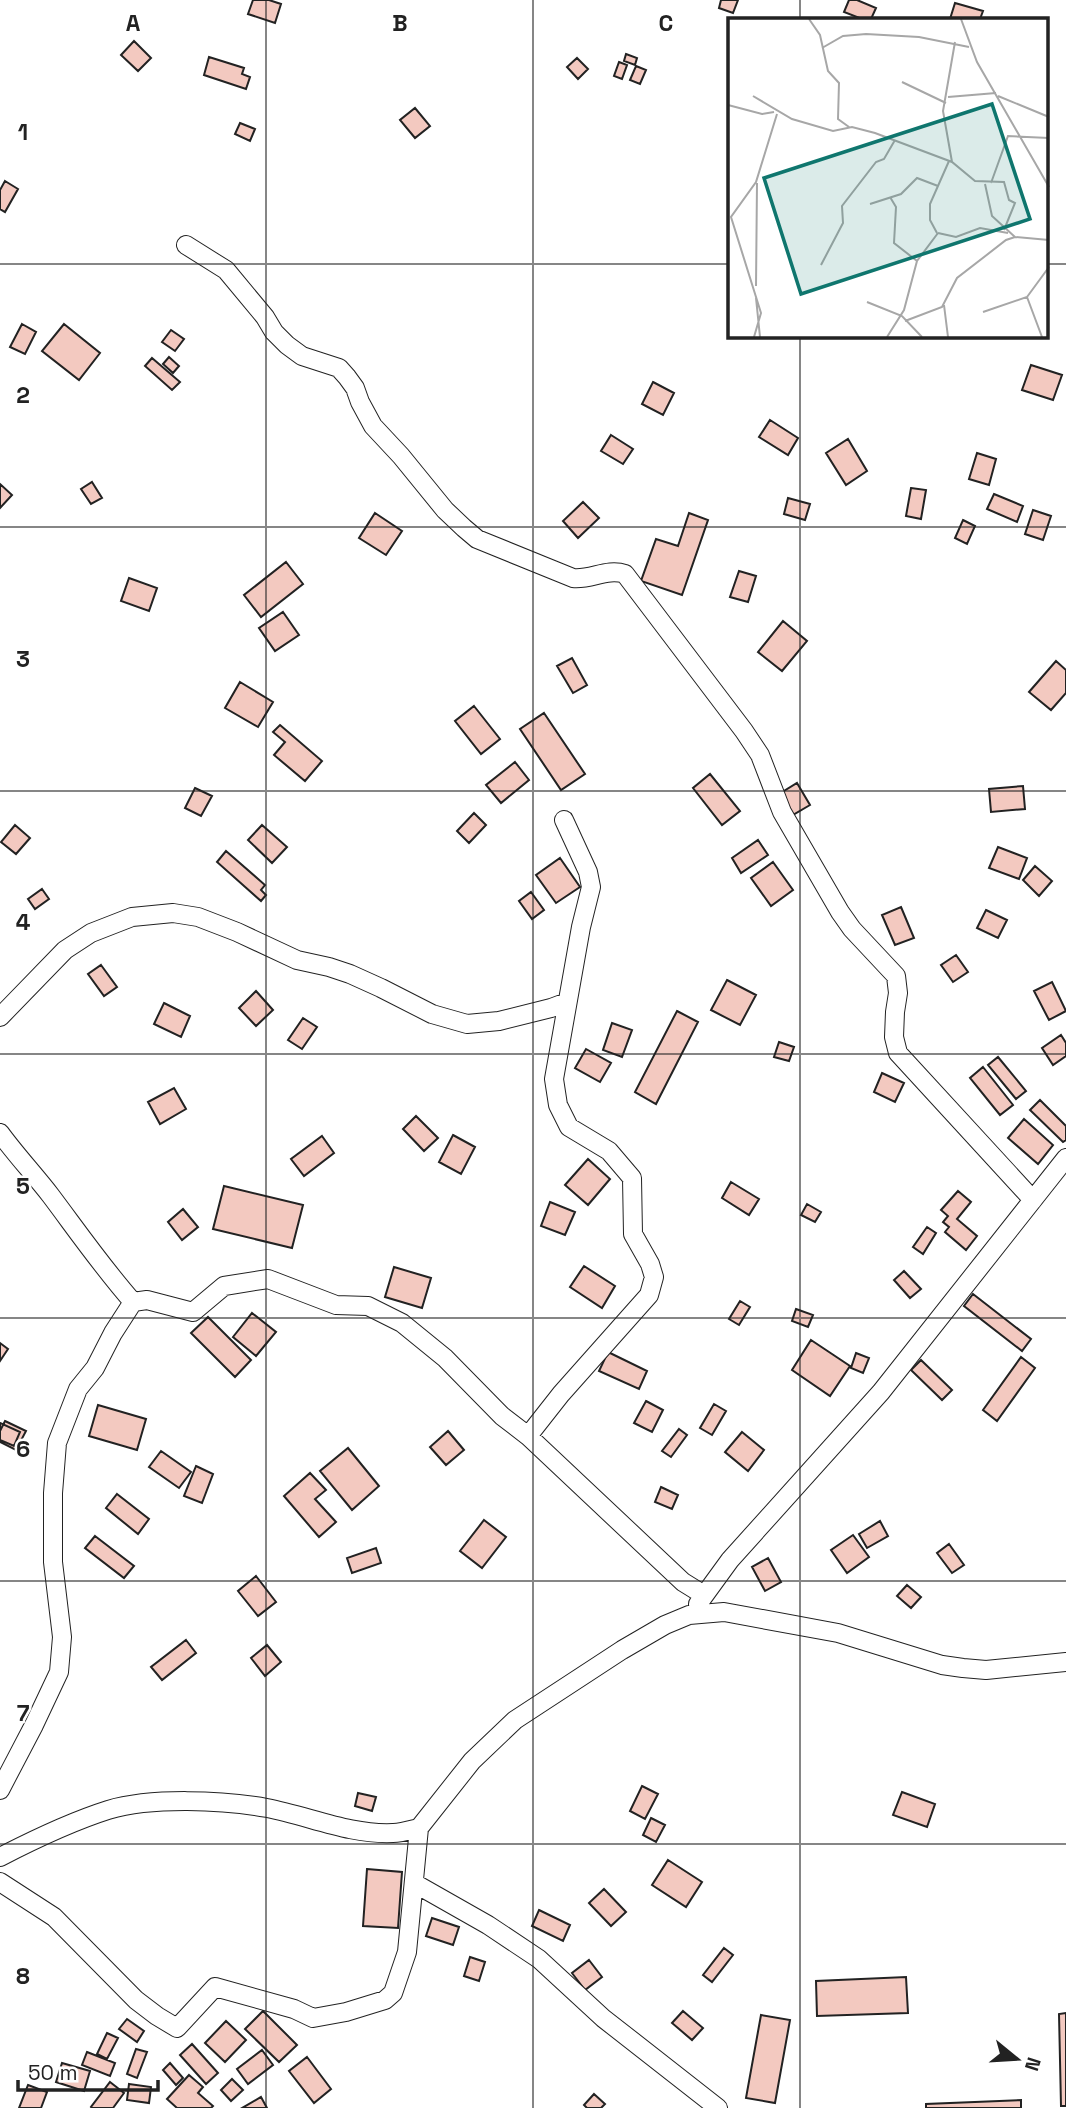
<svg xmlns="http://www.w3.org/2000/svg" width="1066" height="2108" viewBox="0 0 1066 2108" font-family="'Space Grotesk',sans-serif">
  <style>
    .building { fill: #f3c9c0; stroke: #222; stroke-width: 2 }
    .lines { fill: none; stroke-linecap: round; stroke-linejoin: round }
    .minor-casing { stroke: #222; stroke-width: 20 }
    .minor { stroke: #fff; stroke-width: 18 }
    .grid { fill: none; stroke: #222; stroke-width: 2; stroke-opacity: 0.55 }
    .inset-road { fill: none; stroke: #a7a7a7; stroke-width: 2 }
    .view { fill: #0f766e; fill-opacity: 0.15; stroke: #0f766e; stroke-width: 3.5 }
    .inset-edge { fill: none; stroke: #222; stroke-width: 3.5 }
    .grid-label { font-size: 23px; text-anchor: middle; font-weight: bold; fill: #222; stroke: #fff; stroke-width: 5; stroke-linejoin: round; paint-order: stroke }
  </style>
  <rect width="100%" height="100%" fill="#fff"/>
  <path class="building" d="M253,0H269L281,4L275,23L248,14Z
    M721,0H738L733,13L719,8Z
    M849,0H857L876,8L871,19H862L844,12Z
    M955,3L983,11L980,19H950Z
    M134,41L151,58L138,71L121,55Z
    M626,54L637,58L635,65L624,61Z
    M209,57L244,68L242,74L250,77L246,89L204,75Z
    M577,58L588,69L578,79L567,67Z
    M619,62L627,65L622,79L614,76Z
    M636,66L646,70L640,84L630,80Z
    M415,108L430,126L415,138L400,120Z
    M240,123L255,129L250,141L235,134Z
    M5,181L18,189L5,212L0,209V190Z
    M22,324L36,332L25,354L10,347Z
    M64,324L100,353L79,380L42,351Z
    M171,330L184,339L175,351L162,342Z
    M169,357L179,366L173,373L163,364Z
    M152,358L180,382L172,390L145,366Z
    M1031,365L1062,375L1053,400L1022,390Z
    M653,382L674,393L663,415L642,404Z
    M770,420L798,438L788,455L759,437Z
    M611,435L633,449L623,464L601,451Z
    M848,439L867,471L846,485L826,453Z
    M977,453L996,459L989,485L969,479Z
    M92,482L102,498L91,504L81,489Z
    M0,484L12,495L0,508Z
    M911,488L926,490L921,519L906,516Z
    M994,494L1023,506L1017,522L987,509Z
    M788,498L810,504L805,520L784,514Z
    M583,502L599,518L578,538L563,521Z
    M1033,510L1051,516L1043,540L1025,534Z
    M375,513L402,531L386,555L359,538Z
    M689,513L708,520L682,595L641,581L656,539L678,546Z
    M963,520L975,526L967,544L955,538Z
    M286,562L303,584L261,617L244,595Z
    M739,571L756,576L748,602L730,597Z
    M129,578L157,588L149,611L121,601Z
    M283,612L299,635L275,651L259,628Z
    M783,621L807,641L782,671L758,652Z
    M572,658L587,685L573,693L557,666Z
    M1056,661L1066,670V693L1051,710L1029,692Z
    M240,682L273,702L258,727L225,708Z
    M474,706L500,739L481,754L455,721Z
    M544,713L585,774L561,790L520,729Z
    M280,725L322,761L305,781L274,755L285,742L273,732Z
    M515,762L529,780L501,803L486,785Z
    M710,774L740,811L722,825L693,788Z
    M797,783L810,805L791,816L779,794Z
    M1023,786L1025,809L991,812L989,789Z
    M195,788L212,796L201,816L185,808Z
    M474,813L486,825L469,843L457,831Z
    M15,825L30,838L16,854L1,842Z
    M262,825L287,847L272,863L248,840Z
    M758,840L768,855L741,873L732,858Z
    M998,847L1027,858L1019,879L989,868Z
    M226,851L265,885L261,890L266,895L261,901L217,862Z
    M560,858L580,887L556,903L536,875Z
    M773,862L793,890L771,906L751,878Z
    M1035,866L1052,881L1039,896L1023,880Z
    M42,889L49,899L35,909L28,899Z
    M531,892L544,910L532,919L519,901Z
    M901,907L914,938L895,945L882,915Z
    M986,910L1007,920L998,938L977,928Z
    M956,955L968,972L953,982L941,965Z
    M101,965L117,987L104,996L88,974Z
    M727,980L756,995L740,1025L711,1010Z
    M1052,982L1066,1011L1049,1020L1034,991Z
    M256,991L273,1010L256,1026L239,1008Z
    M164,1003L190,1016L181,1037L154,1024Z
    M677,1011L698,1022L656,1104L635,1092Z
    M303,1018L317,1027L302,1049L288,1040Z
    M612,1023L632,1030L622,1057L603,1050Z
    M1061,1035L1066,1043V1056L1053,1065L1042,1048Z
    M779,1042L794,1047L789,1061L774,1057Z
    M586,1049L611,1063L600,1082L575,1068Z
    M998,1057L1026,1091L1016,1099L988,1065Z
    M983,1067L1013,1105L1000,1115L970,1078Z
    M882,1073L904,1083L895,1102L874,1092Z
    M174,1088L186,1109L160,1124L148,1102Z
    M1040,1100L1066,1126V1140L1063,1142L1030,1110Z
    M416,1116L438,1138L424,1151L403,1129Z
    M1024,1119L1053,1145L1038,1164L1008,1138Z
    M453,1135L475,1147L461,1174L439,1162Z
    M322,1136L334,1153L304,1176L291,1159Z
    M588,1159L610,1179L588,1205L565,1185Z
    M731,1182L759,1199L749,1215L722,1198Z
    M224,1186L303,1205L292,1248L213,1229Z
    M958,1191L971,1202L957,1219L977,1236L966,1250L945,1232L949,1227L943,1222L948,1216L941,1210Z
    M550,1202L575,1212L565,1235L541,1226Z
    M807,1204L821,1212L815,1222L801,1215Z
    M183,1209L198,1227L182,1240L168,1222Z
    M927,1227L936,1233L923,1254L913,1247Z
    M584,1266L615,1286L602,1308L570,1287Z
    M394,1267L431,1278L422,1308L385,1297Z
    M904,1271L921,1289L910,1298L894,1280Z
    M973,1294L1031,1339L1022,1351L964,1306Z
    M740,1301L750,1307L739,1325L729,1319Z
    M796,1309L813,1315L808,1327L792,1321Z
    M252,1313L276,1332L256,1356L233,1337Z
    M208,1317L251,1360L235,1377L191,1333Z
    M811,1340L850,1366L830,1396L792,1370Z
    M0,1343L8,1349L0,1361Z
    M608,1352L647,1371L639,1389L599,1371Z
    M856,1353L869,1358L863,1373L851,1368Z
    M1021,1357L1035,1368L997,1421L983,1410Z
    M921,1360L952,1390L942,1400L911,1370Z
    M646,1401L663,1410L652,1432L634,1423Z
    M714,1404L726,1411L712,1435L700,1428Z
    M98,1405L146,1419L137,1450L89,1436Z
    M5,1421L26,1431L16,1450L0,1442V1431Z
    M0,1423L20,1432L14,1446L0,1440Z
    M679,1429L687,1435L671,1457L662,1451Z
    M448,1431L464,1450L446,1465L430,1447Z
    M742,1432L764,1450L748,1471L725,1452Z
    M348,1448L379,1486L352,1510L320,1471Z
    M161,1451L191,1472L179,1488L149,1467Z
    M196,1466L213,1474L202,1503L184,1496Z
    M310,1473L326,1490L315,1499L336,1522L319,1537L284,1496Z
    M661,1487L678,1495L672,1509L655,1502Z
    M117,1494L149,1519L138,1534L106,1508Z
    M484,1520L506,1537L482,1568L460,1551Z
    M880,1521L888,1536L867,1548L859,1534Z
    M853,1535L869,1557L847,1573L831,1550Z
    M95,1536L134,1566L124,1578L85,1548Z
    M949,1544L964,1565L952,1573L937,1553Z
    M376,1548L381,1563L352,1573L347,1558Z
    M768,1558L781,1582L765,1591L752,1567Z
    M256,1576L276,1602L258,1616L238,1591Z
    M907,1585L921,1597L911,1608L897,1596Z
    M186,1640L196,1653L162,1680L151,1667Z
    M267,1645L281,1662L265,1676L251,1658Z
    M642,1786L658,1794L645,1819L630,1811Z
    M902,1792L935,1804L927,1827L893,1815Z
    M358,1793L376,1797L372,1811L355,1806Z
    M651,1818L665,1825L656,1842L643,1835Z
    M668,1860L702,1882L686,1907L652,1885Z
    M367,1869L402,1872L398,1928L363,1926Z
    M604,1889L626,1912L611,1926L589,1903Z
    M539,1910L570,1925L563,1941L532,1926Z
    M432,1918L459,1927L453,1945L426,1936Z
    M724,1948L733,1955L712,1982L703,1975Z
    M470,1957L485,1962L479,1981L464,1976Z
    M589,1960L602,1977L585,1990L572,1973Z
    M906,1977L908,2013L817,2016L816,1981Z
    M263,2011L297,2045L279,2062L245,2029Z
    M683,2011L703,2028L692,2040L672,2023Z
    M1066,2013V2106H1061L1059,2014Z
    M761,2015L790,2020L775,2103L746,2098Z
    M127,2019L144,2031L137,2042L119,2029Z
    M226,2021L246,2040L225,2062L205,2043Z
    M107,2033L118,2038L107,2059L97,2054Z
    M192,2044L218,2073L206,2084L180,2055Z
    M136,2049L147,2052L137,2078L127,2074Z
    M262,2050L273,2065L248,2084L237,2069Z
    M87,2052L115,2063L110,2076L82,2065Z
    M307,2057L331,2089L314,2103L289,2071Z
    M62,2063L90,2071L84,2091L56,2082Z
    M170,2063L183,2078L176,2085L163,2070Z
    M189,2075L203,2087L198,2093L213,2106L211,2108H177L167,2099Z
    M232,2079L243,2090L231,2101L221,2090Z
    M110,2082L124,2093L113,2108H92L91,2107Z
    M129,2084L151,2087L149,2103L127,2100Z
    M28,2085L47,2092L41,2108H19Z
    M594,2094L605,2104L601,2108H587L584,2105Z
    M261,2097L267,2108H242Z
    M1021,2100V2108H926V2104Z"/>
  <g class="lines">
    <defs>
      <path id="minor" d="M186,245L226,270L265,317L274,332L287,345L302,356L339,368L347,377L355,388L360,402L373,426L401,456L445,510L464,528L477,539L573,578C591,580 607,568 625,574L744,731L760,755L782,812L840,912L852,929L896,976L898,993L895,1012L894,1037L898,1053L1033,1200
        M0,1017L65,950L91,933L132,917L173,913L198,917L237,932L297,960L329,967L350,974L381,988L432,1014L467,1024L499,1021L551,1008L567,1002
        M0,1133C16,1155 34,1174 51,1196C78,1232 103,1268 133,1302
        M528,1436L561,1394L649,1295L654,1277L650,1264L633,1234L632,1178L609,1151L569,1127L558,1105L554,1079L581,927L591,887L588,872L564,820
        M698,1604L730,1560L881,1392L1066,1158
        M0,1790L34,1725L59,1672L62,1637L53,1562V1493L57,1443L78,1389L95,1368L113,1333L133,1302L147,1300L193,1312L224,1286L268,1279L336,1305L368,1306L402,1323L445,1358L502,1416L528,1436L683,1582L704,1595
        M0,1857C35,1839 70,1822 108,1810C152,1797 222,1800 267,1808C309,1816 350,1835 393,1833C401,1833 411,1830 419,1828
        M0,1882L54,1917L136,2000L157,2016L177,2028L215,1987L294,2009L313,2018L346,2012L385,2000L393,1993L407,1952L419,1828L472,1761L515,1720L622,1650L665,1625L689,1615L724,1612L838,1633L942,1665L963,1668L986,1670L1066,1662
        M414,1883L488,1925L539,1959L603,2018L718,2108"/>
    </defs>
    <use href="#minor" class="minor-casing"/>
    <use href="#minor" class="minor"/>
  </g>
  <path class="grid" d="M266,0V2108M533,0V2108M800,0V19M0,264H730M1047,264H1066M800,336V2108M0,527H1066M0,791H1066M0,1054H1066M0,1318H1066M0,1581H1066M0,1844H1066"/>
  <g transform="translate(728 18)">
    <rect width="320" height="320" fill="#fff"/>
    <path class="inset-road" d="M81,1L92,17L100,53L111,65L110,101L121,109M233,1L249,44L321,169M94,30L115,18L138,16L191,19L241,29M174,64L218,85M25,78L64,101L105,113L124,109L147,115L224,144L247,163L276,164L281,182L287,185L276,212M270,78L321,99M220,79L268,75M0,87L34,96L46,94M224,144L215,93L227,24M263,165L280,118L321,120M257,166L264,198L287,219M162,179L168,189L166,225L189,243M142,186L173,176L189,160L210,168M209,215L202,202V186L221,143M210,215L228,219L252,210L280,215M93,247L115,205L114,188L148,144L156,141L167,122M28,268L29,165M299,279L314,319M28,280L32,319M139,284L174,298L194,319M216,287L220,319M255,294L299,279L321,249M177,303L214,289L229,260L278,222L287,219L321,222M26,319L33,295L3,199L28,164L49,96M159,319L176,292L189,243L210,215"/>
    <path class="view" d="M264,86L302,201L73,276L36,160Z"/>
    <rect width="320" height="320" class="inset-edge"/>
  </g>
  <g class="grid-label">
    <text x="133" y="31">A</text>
    <text x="400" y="31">B</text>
    <text x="666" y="31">C</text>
    <text x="23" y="140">1</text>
    <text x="23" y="403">2</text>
    <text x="23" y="667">3</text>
    <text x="23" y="930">4</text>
    <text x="23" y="1194">5</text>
    <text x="23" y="1457">6</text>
    <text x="23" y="1721">7</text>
    <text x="23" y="1984">8</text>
  </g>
  <g transform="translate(1017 2059) rotate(108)" stroke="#ffffff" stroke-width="5" paint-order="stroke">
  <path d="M0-5L12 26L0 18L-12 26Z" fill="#222222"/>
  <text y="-10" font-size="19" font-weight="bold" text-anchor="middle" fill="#222222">N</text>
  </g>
  <path d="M18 2080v10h140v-10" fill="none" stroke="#222222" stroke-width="3.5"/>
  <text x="28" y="2080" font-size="21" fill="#222222" stroke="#ffffff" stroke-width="5" paint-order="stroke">50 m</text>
</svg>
